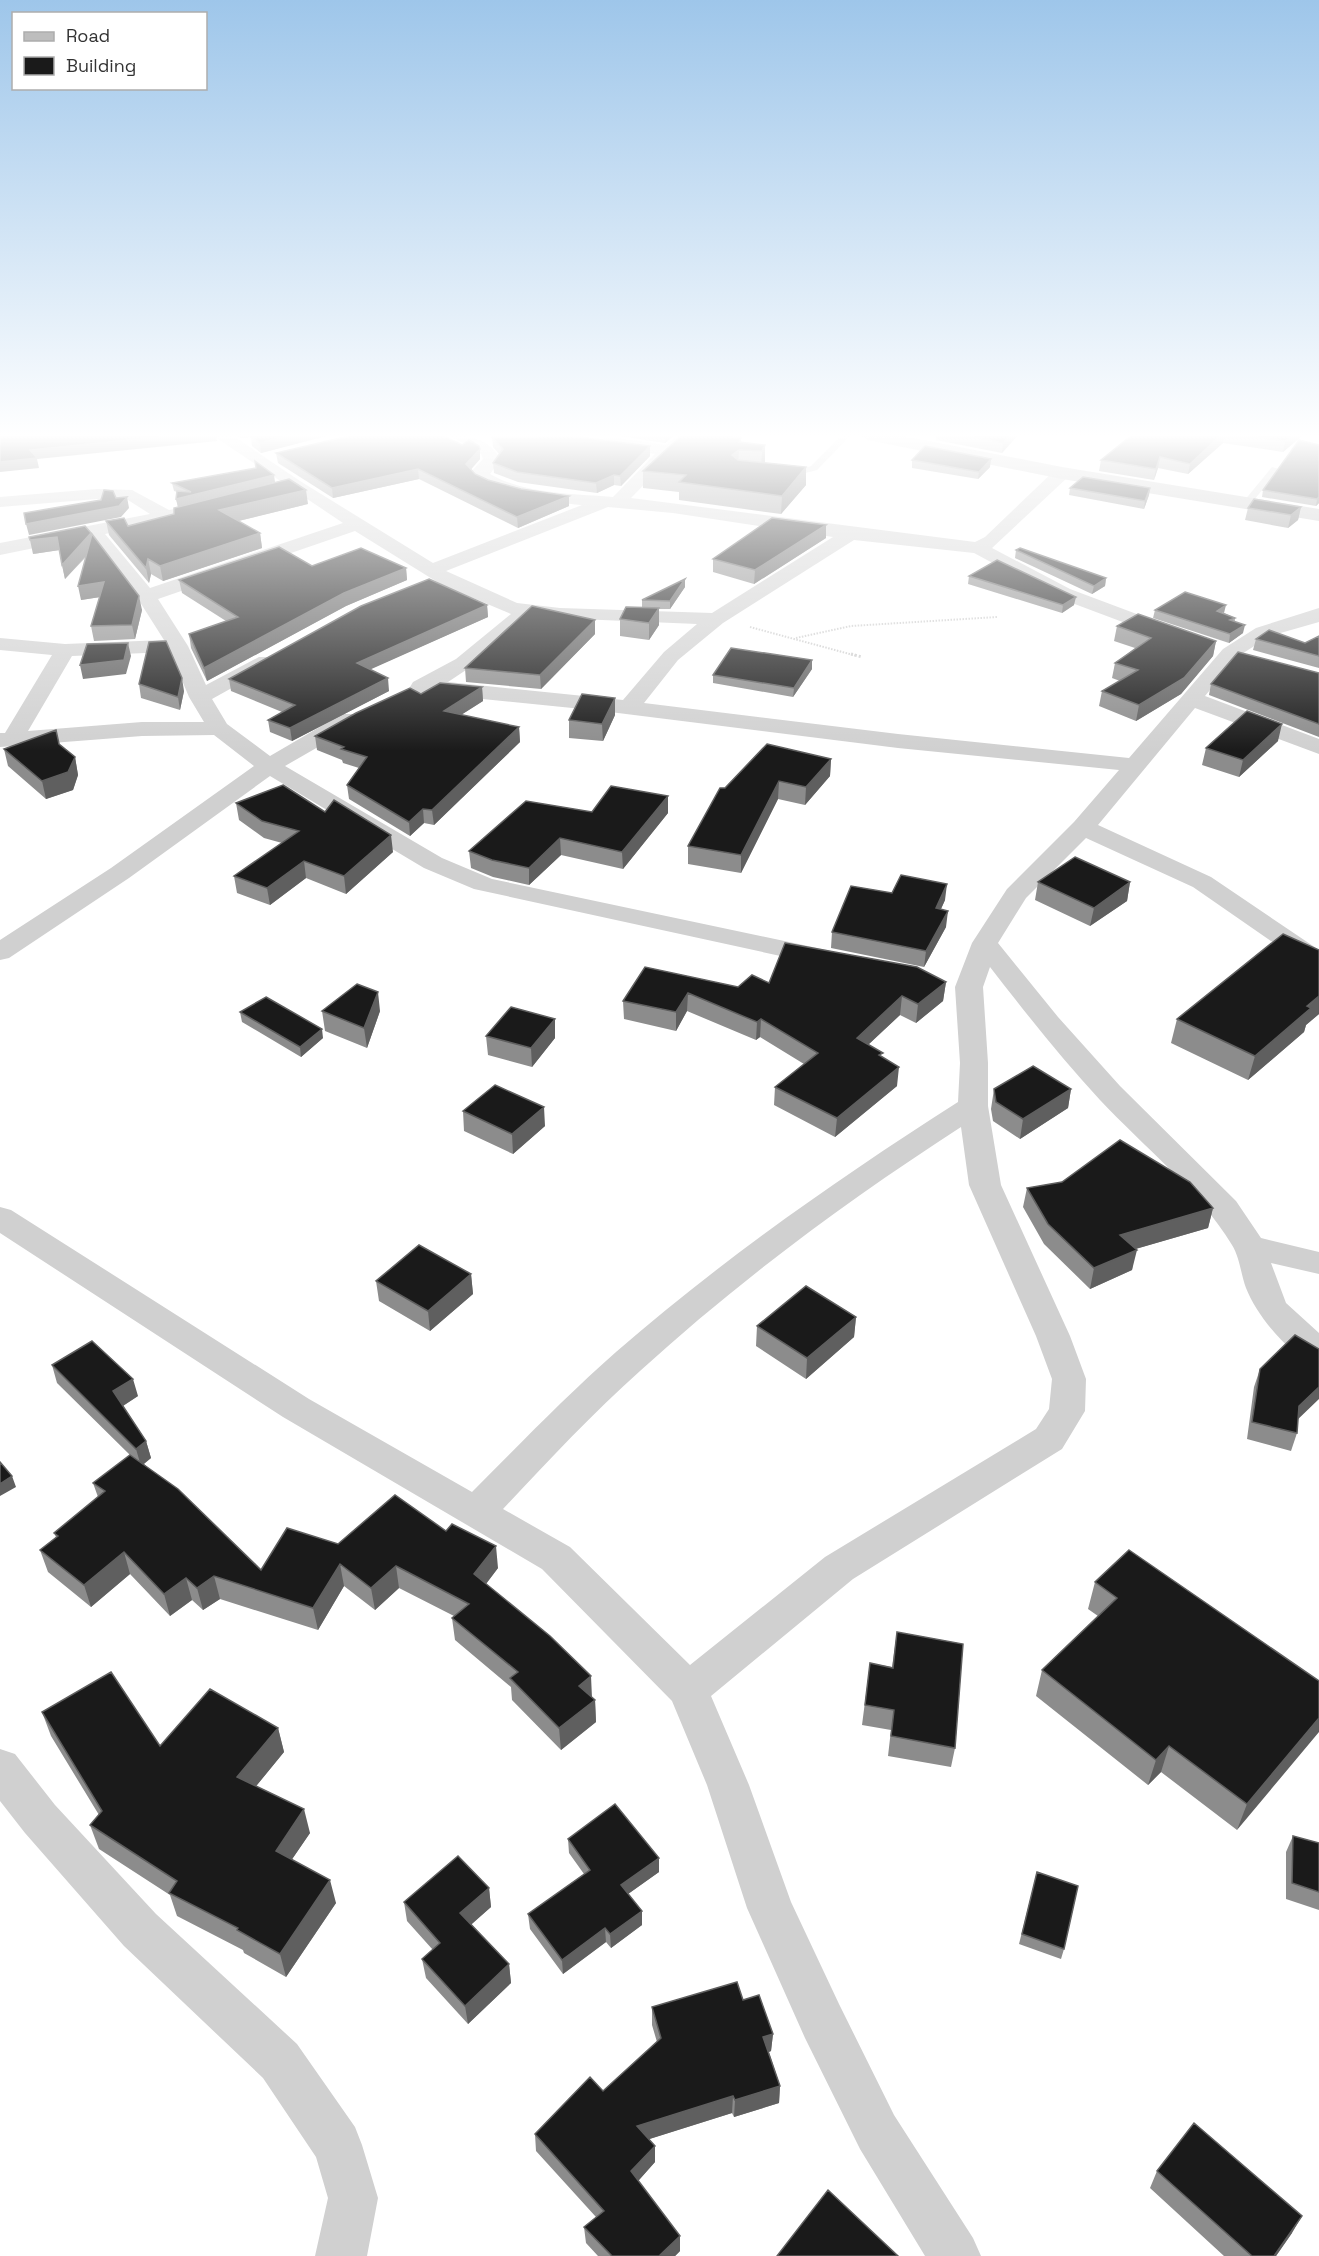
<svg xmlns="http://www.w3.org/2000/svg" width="1319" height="2256" viewBox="0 0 1319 2256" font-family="'Space Grotesk',sans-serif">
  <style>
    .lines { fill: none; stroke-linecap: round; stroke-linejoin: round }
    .path-far1 { stroke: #cdcdcd; stroke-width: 2; stroke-dasharray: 1.5 1.5; stroke-linecap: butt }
    .path { stroke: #cdcdcd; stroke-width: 3; stroke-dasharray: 2 2; stroke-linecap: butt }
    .lane { fill: #d0d0d0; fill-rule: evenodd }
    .street { fill: #d0d0d0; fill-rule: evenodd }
    .secondary { fill: #bdbdbd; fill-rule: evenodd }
    .wall { fill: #8c8c8c }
    .shaded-wall { fill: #5f5f5f }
    .building { fill: #1a1a1a; stroke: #5f5f5f; stroke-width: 1.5 }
  </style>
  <rect width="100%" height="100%" fill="#fff"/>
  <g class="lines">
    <path class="path-far1" d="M750,627L857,656
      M796,638L851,626L997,617"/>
    <path class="path" d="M851,654L862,657"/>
    <path class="lane" d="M842,435H851L817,470L786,478L782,475L811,466Z
      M1272,467L1279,469L1250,505H1244V501Z"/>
    <path class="street" d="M212,435H232L300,481L433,563L582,505C555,502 486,497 469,474L483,459L481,454L449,435C471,435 488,439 501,459L490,474C524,494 574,494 613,497L655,454L604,446L602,442L604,438L610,437L666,445L678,435H697L665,463L631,498L975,542L985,537L1056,469L1062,468L1071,473L1068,477L992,548L1070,589L1174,628L1177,632L1174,636H1160L1056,597L974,553L854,540L723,623L678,660L644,703L898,734L1129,758L1223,649L1256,628L1319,608V622L1270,636L1237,657L1205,696L1319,739V754L1195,708L1098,825L1211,877L1319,950V970L1310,968L1193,887L1086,838L1026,898L998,943L1058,1017L1120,1086L1236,1201L1261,1238L1319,1252V1274L1271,1263L1286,1303L1319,1333V1366C1290,1357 1257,1316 1246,1288C1241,1275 1240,1258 1232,1245C1199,1190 1144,1147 1100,1100C1061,1058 1025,1012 990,967L983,987L988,1063V1106L1001,1185L1070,1336L1086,1379L1085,1411L1062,1449L853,1579L711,1696L749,1785L791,1902L839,2004L894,2115L973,2238L981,2256H925L860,2149L805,2038L747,1908L707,1785L672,1701L542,1569L283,1417L0,1233V1207L11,1210L309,1399L472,1492C520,1444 566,1396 616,1352C723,1259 839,1178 958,1102L960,1063L955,987L972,943L1007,889L1074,822L1119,770L898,748L602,711L413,692L410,687L413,682L456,659L511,614L442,585L355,531L158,599L188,646L206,685L259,657H273L276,661L273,665L212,699L227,724L270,756L342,714H358L361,719L358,724L285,766L442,858L492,879L822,949L831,951L835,957L831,963L822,965L474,889L424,868L270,776L129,878L9,958L0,960V940L111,868L254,766L214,735L142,736L0,747V733H5L52,655L0,650V638L65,644L164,640L138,599L88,537L0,555V543L150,514L128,500L97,499L0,507V497L97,489L132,490L169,510L200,504L206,505L209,509L206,513L105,534L150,588L343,523ZM608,507L673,513L833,537L712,613L560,608L517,603L446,571ZM531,617L697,624L664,652L623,700L448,682L484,658ZM170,652L189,697L204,722H142L28,731L72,656ZM961,1127L969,1185L1036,1336L1052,1379L1049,1409L1036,1429L825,1557L690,1665L570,1547L503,1509C547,1462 592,1414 640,1371C740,1280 848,1200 961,1127Z
      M0,1749L15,1754L55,1805L156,1914L297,2044L355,2127L362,2145L378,2198L367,2256H315L328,2198L316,2157L263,2078L124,1946L25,1833L0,1801Z"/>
    <path class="secondary" d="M859,435H898L1062,467L1319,509V521L1062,479L868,440Z"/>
  </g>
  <path class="wall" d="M236,435H330L261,453L252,446L251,437L241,438Z
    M613,435H675L665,443Z
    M936,435H1018L1002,453L936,440Z
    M1132,435H1303L1283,452L1223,443L1188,474L1158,468L1154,480L1099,471L1101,460Z
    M492,437L650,446V456L621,486L614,485L597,493L518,482L494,473L493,463L499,454L493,447Z
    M741,438V443L765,445L764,463L806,485L781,514L679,500V492L643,488V471Z
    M462,445L480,449V459L471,469L475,474L488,480L521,489L569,496V506L518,528L419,479L333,498L278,463L276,453Z
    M1319,445V503L1316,506L1262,497L1263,490Z
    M912,460L990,467L978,479L912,468Z
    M275,482L178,507L176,499L177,492L174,491L172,483Z
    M1070,488H1150L1149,495L1144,509L1069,495Z
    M308,504L238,521L260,533L262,548L163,581L151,574L149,583L109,535L106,521L128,526Z
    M1301,507L1298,520L1288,528L1245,520L1248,508Z
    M85,526L142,610L135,639L94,641L91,626L100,597L81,600L86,557L65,579L59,550L33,554Z
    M826,538L754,584L713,572V559Z
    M1016,550L1106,578L1105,586L1092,594L1015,558Z
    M312,566L406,568L407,580L346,606L207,681L191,648L189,634L226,621L182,593L179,580Z
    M969,576L1074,605L1062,613L968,584Z
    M685,579V587L670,609H659V625L649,640L620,636V619L642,608V600Z
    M487,605L488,617L370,669L389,691L292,741L270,732L268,720L282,712L231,691L229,679Z
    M1155,610L1224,613L1235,618V622L1243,633L1229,643L1153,618Z
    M595,620V634L541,689L466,682L465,668Z
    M1117,626L1216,641L1213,656L1181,694L1136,721L1099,706L1102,691L1120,681L1112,678L1115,663L1135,648L1114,641Z
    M1319,636V668L1253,650L1256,639L1305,643Z
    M812,669L793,697L713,683V675Z
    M1319,673V737L1209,695L1211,684Z
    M139,684L184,691L180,710L141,698Z
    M482,687L483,701L461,715L519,727L520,742L434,825L424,823L410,836L349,799L347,785L359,768L343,763L342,760L317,750L315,736L421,694Z
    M615,698V715L603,741L569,738V720Z
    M1278,741L1239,777L1202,765L1206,748Z
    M59,744L75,757L78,775L73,790L46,799L8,766L4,749Z
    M831,759L830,776L805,805L778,799L741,873L688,864V846L725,788Z
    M668,796V813L623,869L561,855L529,885L493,877L471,868L469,851L592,812Z
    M236,803L325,812L393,852L346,894L306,878L270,905L237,893L234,876L282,843L264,838L239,820Z
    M1038,882H1130L1127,901L1090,926L1035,900Z
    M892,893L945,900L941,909L946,927L924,967L831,948L832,932Z
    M1319,950V1014L1306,1025L1304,1032L1248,1080L1171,1043L1177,1019Z
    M946,982L943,1001L916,1023L900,1015L868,1045L882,1058L897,1086L835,1137L774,1105L775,1087L804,1064L760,1037L756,1040L687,1011L676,1031L624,1019L623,1001L769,983Z
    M322,1011H380L367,1048L325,1031Z
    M240,1012L323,1038L301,1057L242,1022Z
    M486,1036L555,1038L532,1067L488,1055Z
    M994,1089H1071L1068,1108L1020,1139L993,1121L991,1109Z
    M463,1111L545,1126L513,1154L464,1131Z
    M1027,1188L1213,1208L1208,1228L1135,1249L1132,1270L1090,1289L1044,1244L1023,1207Z
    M471,1274L473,1294L430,1331L379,1301L376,1281Z
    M856,1317L854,1337L806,1379L756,1346L757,1326Z
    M52,1365L138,1396L123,1406L146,1441L151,1458L144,1464L261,1570L338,1544L498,1568L486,1584L595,1700L596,1722L561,1750L512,1700L511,1687L455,1640L452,1618L454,1616L399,1588L375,1610L344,1586L318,1630L220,1599L203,1610L192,1600L170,1616L130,1574L91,1607L48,1572L40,1550L56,1537L54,1533L98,1497L93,1483L130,1455L57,1383Z
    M1260,1369L1298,1419L1297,1433L1291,1451L1247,1439L1254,1387Z
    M1095,1582L1319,1681L1237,1830L1161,1772L1148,1785L1036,1696L1042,1670L1098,1616L1088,1609Z
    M897,1632L955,1748L951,1767L888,1756L891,1730L862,1725L870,1663L892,1667Z
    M42,1712L160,1746L278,1728L284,1752L256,1786L310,1833L292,1859L336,1903L286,1977L244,1953L243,1950L177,1916L170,1895L99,1849L90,1825L99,1815L51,1736Z
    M1293,1836L1319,1843V1910L1286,1899V1852Z
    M568,1839L659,1872L628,1894L642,1925L611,1948L606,1942L563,1974L530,1929L528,1914L584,1874L569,1853Z
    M1037,1872L1064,1949L1061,1959L1019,1944Z
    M489,1888L491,1907L471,1924L509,1964L511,1983L468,2024L426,1978L422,1959L433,1950L407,1921L404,1902Z
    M743,2000L773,2034L771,2051L769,2052L780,2086L779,2103L734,2117L732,2113L649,2139L655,2162L638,2181L680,2251L675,2256H598L586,2243L584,2227L596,2217L536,2151L535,2134L603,2091L657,2042L652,2025V2007Z
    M1157,2171L1292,2233L1276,2256H1224L1150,2188Z"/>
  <path class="shaded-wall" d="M178,435H216L217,441L37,459L39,468L0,472V462L30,450Z
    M240,435H251V437L241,438Z
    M291,435H330L261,453L260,443Z
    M665,435H675L665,443Z
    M733,435H742L741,438V450H739L738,467L732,472V437Z
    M1010,435H1018L1002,453L1003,443Z
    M1221,435H1224L1223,443L1188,474L1190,464Z
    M1293,435H1303L1283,452L1285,441Z
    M765,445V462L761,469L762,451Z
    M650,446V456L621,486L620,476Z
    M480,449V459L467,474L466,464Z
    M1160,457L1158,468L1154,480L1156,469Z
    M991,459L990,467L978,479L979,472Z
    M806,467V485L781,514L782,496Z
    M418,469L419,479L333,498L332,488Z
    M274,475L275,482L178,507L176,499Z
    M614,475V485L597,493L596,483Z
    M1150,488L1149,495L1144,509L1145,501Z
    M306,490L308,504L222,525L219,510Z
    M569,496V506L518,528L517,517Z
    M127,497L129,508L121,517L29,535L26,524Z
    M1319,497V503L1316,506L1317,499Z
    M1301,507L1298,520L1288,528L1291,515Z
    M826,525V538L754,584L755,570Z
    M91,533L94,547L65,579L62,565Z
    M260,533L262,548L163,581L160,566Z
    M57,537L60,550L33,554L30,540Z
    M148,559L151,574L149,583L146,568Z
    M406,568L407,580L346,606L207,681L204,668L344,593Z
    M1106,578L1105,586L1092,594L1094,586Z
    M685,579V587L670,609V601Z
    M104,582L107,596L81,600L78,586Z
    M139,596L142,610L135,639L132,625Z
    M1076,597L1074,605L1062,613L1063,605Z
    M487,605L488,617L358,675L357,663Z
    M1226,605L1224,613L1217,611Z
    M659,608V625L649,640V623Z
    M595,620V634L541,689L540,675Z
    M1245,625L1243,633L1229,643L1230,634Z
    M1216,641L1213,656L1181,694L1136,721L1139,705Z
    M128,643L131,656L126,674L83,679L80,665Z
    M812,660V669L793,697L794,688Z
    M182,678L184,691L180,710L178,697Z
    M388,678L389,691L292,741L290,728Z
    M482,687L483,701L445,725L444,711Z
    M615,698V715L603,741L602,724Z
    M1282,724L1278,741L1239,777L1243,760Z
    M519,727L520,742L434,825L432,810Z
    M75,757L78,775L73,790L46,799L42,781Z
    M831,759L830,776L805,805L806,787Z
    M779,781L778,799L741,873V855Z
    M668,796V813L623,869L622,852Z
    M423,809L424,823L410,836L409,822Z
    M391,835L393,852L346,894L344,876Z
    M560,838L561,855L529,885V868Z
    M304,861L306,878L270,905L267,888Z
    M1130,882L1127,901L1090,926L1094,908Z
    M947,884L945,900L934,924L936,908Z
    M948,911L946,927L924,967L926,951Z
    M946,982L943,1001L916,1023L918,1004Z
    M378,992L380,1011L367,1048L364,1028Z
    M688,993L687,1011L676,1031V1012Z
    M902,996L900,1015L855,1057L857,1038Z
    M1319,996V1014L1306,1025L1304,1032L1248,1080L1255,1056Z
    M555,1019V1038L532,1067L531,1048Z
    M761,1019L760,1037L756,1040L757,1022Z
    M322,1029L323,1038L301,1057L300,1047Z
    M899,1067L897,1086L835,1137L837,1118Z
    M1071,1089L1068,1108L1020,1139L1023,1119Z
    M544,1107L545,1126L513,1154L512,1134Z
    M1213,1208L1208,1228L1115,1255L1120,1235Z
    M1137,1250L1132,1270L1090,1289L1094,1268Z
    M471,1274L473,1294L430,1331L428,1311Z
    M856,1317L854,1337L806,1379L807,1358Z
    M133,1379L138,1396L118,1409L113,1391Z
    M1319,1387V1399L1293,1424L1299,1406Z
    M146,1441L151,1458L141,1466L136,1449Z
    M12,1476L16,1487L0,1496V1484Z
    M496,1546L498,1568L476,1597L474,1574Z
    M124,1552L130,1574L91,1607L84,1585Z
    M340,1564L344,1586L318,1630L313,1608Z
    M396,1566L399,1588L375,1610L371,1588Z
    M214,1576L220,1599L203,1610L197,1588Z
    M186,1578L192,1600L170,1616L164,1594Z
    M591,1676L592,1698L579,1686Z
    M595,1700L596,1722L561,1750L559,1728Z
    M1319,1718V1732L1237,1830L1247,1804Z
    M278,1728L284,1752L244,1801L237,1777Z
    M1169,1746L1161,1772L1148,1785L1156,1760Z
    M304,1809L310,1833L282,1874L276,1851Z
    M659,1858V1872L621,1899V1885Z
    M330,1880L336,1903L286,1977L280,1954Z
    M489,1888L491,1907L463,1932L460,1913Z
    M642,1911V1925L611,1948L610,1934Z
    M605,1928L606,1942L563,1974L562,1960Z
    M509,1964L511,1983L468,2024L465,2006Z
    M773,2034L771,2051L762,2055L763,2037Z
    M780,2086L779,2103L734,2117L735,2100Z
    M733,2096L732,2113L637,2143V2126Z
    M655,2146V2162L632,2188L631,2171Z
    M1302,2216L1292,2233L1276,2256H1274Z
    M680,2236V2251L675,2256H659Z"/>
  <path class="building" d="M0,435H177L30,450L37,458L0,462Z
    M251,435H291L260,443L251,437Z
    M353,435H442L462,445L469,440L479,446L480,449L466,464L475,474L488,480L521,489L569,496L517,517L418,469L332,488L276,453Z
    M682,435H733L732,437L741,438L739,442L765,445L762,451L739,450L732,455L738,460L806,467L782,496L679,482L686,475L643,471Z
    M965,435H1010L1003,443Z
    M1132,435H1221L1190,464L1160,457L1156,469L1101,460Z
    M1245,435H1293L1285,441Z
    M571,436L650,446L620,476L614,475L596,483L517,472L493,463L503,449L492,437Z
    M1299,440L1319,445V497L1317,499L1263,490Z
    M925,446L991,459L979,472L912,460Z
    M255,461L274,475L176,499L177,491L191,492L172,483L256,468Z
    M1083,477L1150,488L1145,501L1070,488Z
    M289,479L306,490L219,510L260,533L160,566L148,559L146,568L106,521L124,518L128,526L174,514V508Z
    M104,490L113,491L116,498L127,497L119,506L26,524L24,513L101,500Z
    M1254,499L1301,507L1291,515L1248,508Z
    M772,518L826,525L755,570L713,559Z
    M85,526L91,533L62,565L57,537L30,540L29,537Z
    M92,534L139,596L132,625L91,626L104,582L78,586Z
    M279,547L312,566L361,548L406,568L344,593L204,668L189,634L238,617L179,580Z
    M1020,548L1106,578L1094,586L1016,550Z
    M997,560L1076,597L1063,605L969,576Z
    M429,579L487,605L357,663L388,678L290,728L268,720L295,705L229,679L361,606Z
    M685,579L670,601L642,600Z
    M1185,592L1226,605L1217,611L1235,618L1230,620L1245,625L1230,634L1155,610Z
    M532,606L595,620L540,675L465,668Z
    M626,607L659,608L649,623L620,619Z
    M1138,614L1216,641L1184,678L1139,705L1102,691L1138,670L1115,663L1151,638L1117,626Z
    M1269,630L1305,643L1319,636V656L1256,639Z
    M166,641L182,678L178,697L139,684L149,642Z
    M128,643L124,660L80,665L87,644Z
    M731,648L812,660L794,688L713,675Z
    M1238,652L1319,673V724L1211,684Z
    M440,683L482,687L444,711L519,727L432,810L423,809L409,822L347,785L367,757L341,749L344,747L315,736L356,713L410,688L421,694Z
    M582,694L615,698L602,724L569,720Z
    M1247,711L1282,724L1243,760L1206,748Z
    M56,730L59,744L75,757L68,772L42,781L4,749Z
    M767,744L831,759L806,787L779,781L741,855L688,846L720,788H725Z
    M283,785L325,812L334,800L391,835L344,876L304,861L267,888L234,876L299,831L262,821L236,803Z
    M611,786L668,796L622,852L560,838L529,868L492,860L469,851L526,801L592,812Z
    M1075,857L1130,882L1094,908L1038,882Z
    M901,875L947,884L936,908L948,911L926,951L832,932L851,886L892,893Z
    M1283,934L1319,950V996L1307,1006L1311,1008L1255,1056L1177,1019Z
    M785,943L917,967L946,982L918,1004L902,996L857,1038L883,1053L879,1055L899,1067L837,1118L775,1087L818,1053L761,1019L757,1022L688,993L676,1012L623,1001L645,967L738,987L752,975L769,983Z
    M357,984L378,992L364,1028L322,1011Z
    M266,997L322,1029L300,1047L240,1012Z
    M511,1007L555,1019L531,1048L486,1036Z
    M1033,1066L1071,1089L1023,1119L996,1102L994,1089Z
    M495,1085L544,1107L512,1134L463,1111Z
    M1120,1140L1190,1182L1213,1208L1120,1235L1137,1250L1094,1268L1048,1224L1027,1188L1062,1182Z
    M419,1245L471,1274L428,1311L376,1281Z
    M806,1286L856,1317L807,1358L757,1326Z
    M1295,1335L1319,1349V1387L1299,1406L1297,1433L1252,1422L1260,1369Z
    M92,1341L133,1379L113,1391L146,1441L136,1449L52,1365Z
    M130,1455L178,1489L261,1570L287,1528L338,1544L395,1495L446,1531L452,1524L496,1546L474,1574L550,1636L591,1676L579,1686L595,1700L559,1728L510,1678L518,1672L452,1618L469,1604L396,1566L371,1588L340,1564L313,1608L214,1576L197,1588L186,1578L164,1594L124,1552L84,1585L40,1550L58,1536L54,1533L105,1491L93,1483Z
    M0,1462L12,1476L0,1484Z
    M1129,1550L1319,1681V1718L1247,1804L1169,1746L1156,1760L1042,1670L1117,1598L1095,1582Z
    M897,1632L963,1644L955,1748L891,1736L894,1710L865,1705L870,1663L893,1668Z
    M111,1672L160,1746L210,1689L278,1728L237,1777L304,1809L276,1851L330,1880L280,1954L237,1930L238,1928L169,1893L177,1881L90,1825L102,1811L42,1712Z
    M615,1804L659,1858L621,1885L642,1911L610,1934L605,1928L562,1960L528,1914L590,1870L568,1839Z
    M1293,1836L1319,1843V1892L1292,1883Z
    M458,1856L489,1888L460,1913L509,1964L465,2006L422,1959L440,1943L404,1902Z
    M1037,1872L1078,1886L1064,1949L1022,1934Z
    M737,1982L743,2000L759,1995L773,2034L763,2037L780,2086L735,2100L733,2096L637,2126L655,2146L631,2171L680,2236L659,2256H612L584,2227L604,2211L535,2134L590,2077L603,2091L661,2038L652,2007Z
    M1194,2123L1302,2216L1274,2256H1252L1157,2171Z
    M828,2190L898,2256H777Z"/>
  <linearGradient id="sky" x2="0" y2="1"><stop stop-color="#9ec6ea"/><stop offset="0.58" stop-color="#fff"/><stop offset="1" stop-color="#fff" stop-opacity="0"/></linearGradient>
  <rect width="1319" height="751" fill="url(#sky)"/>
  <rect x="12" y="12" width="195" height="78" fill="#ffffff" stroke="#adadad" stroke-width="1.5"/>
  <rect x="24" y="32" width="30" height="9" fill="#bdbdbd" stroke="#adadad" stroke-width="1.5"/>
  <text x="66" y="42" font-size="18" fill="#333333">Road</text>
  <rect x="24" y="57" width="30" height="18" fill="#1a1a1a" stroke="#adadad" stroke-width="1.5"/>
  <text x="66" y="72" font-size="18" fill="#333333">Building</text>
</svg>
